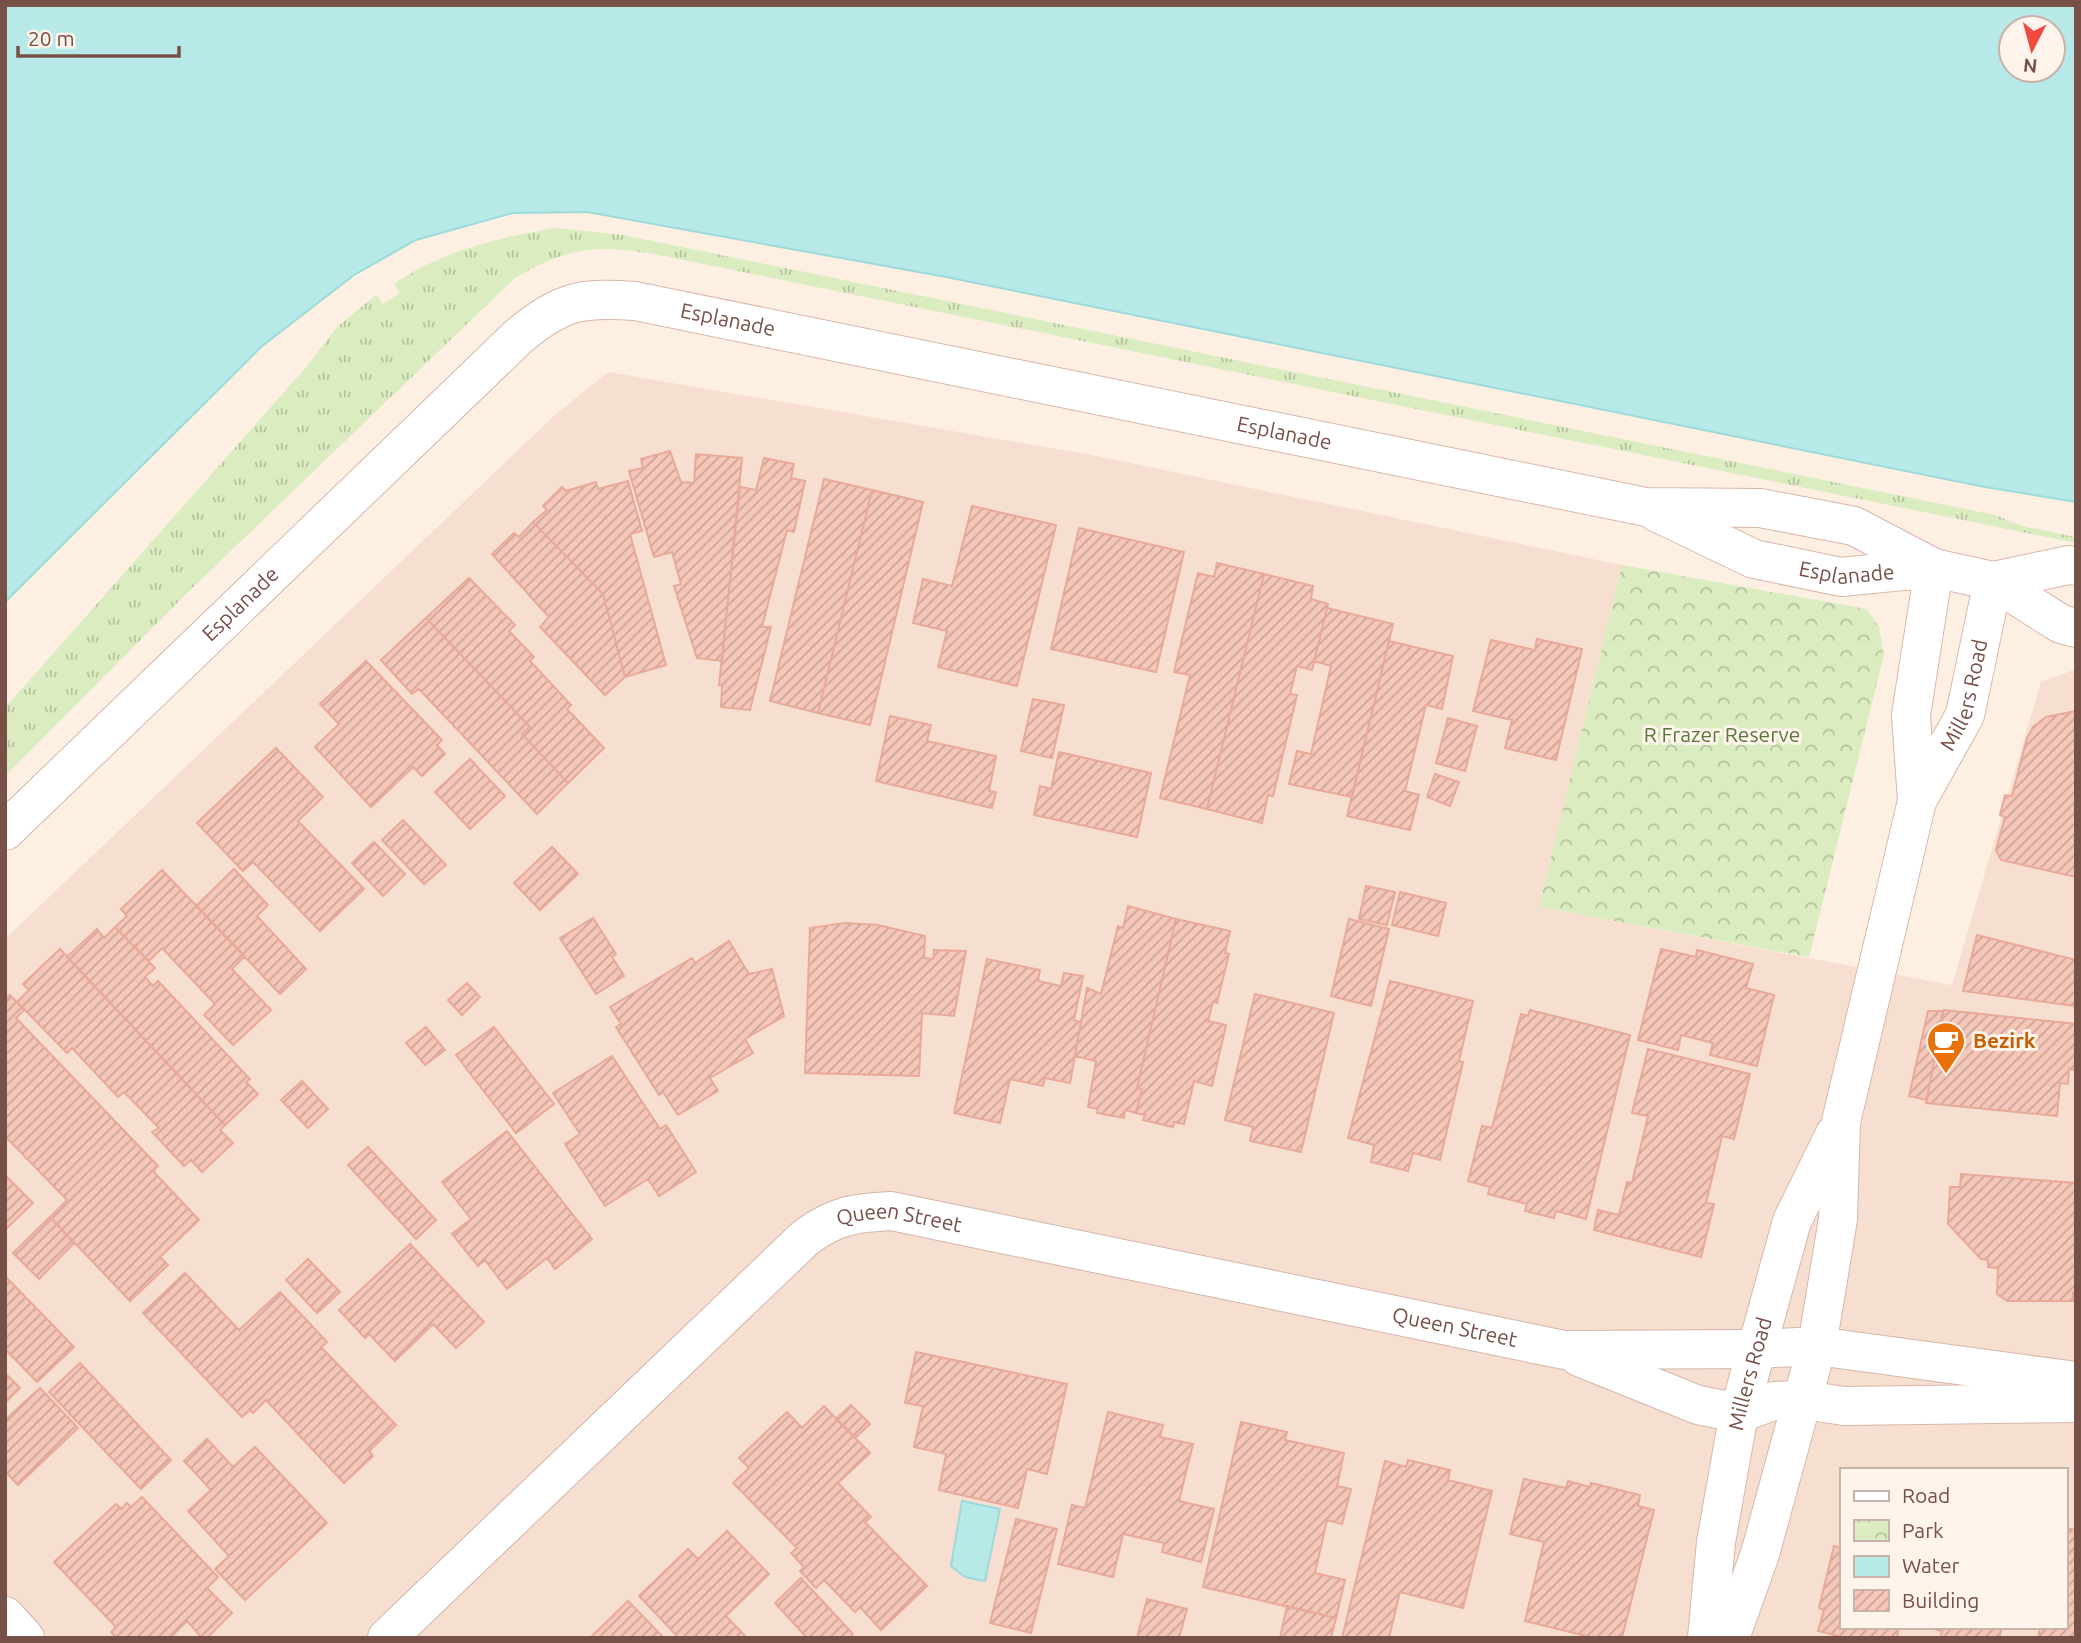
<svg xmlns="http://www.w3.org/2000/svg" width="2081" height="1643" viewBox="0 0 2081 1643" font-family="Ubuntu,sans-serif">
  <style>
    .residential { fill: #f6dfd1; fill-rule: evenodd }
    .grass { fill: url(#grass-tufts) }
    .park { fill: url(#park-crowns) }
    .water { fill: #b6e9e7; stroke: #9cdbda; stroke-width: 2; fill-rule: evenodd }
    .building { fill: url(#building-hatch); stroke: #e9a998; stroke-width: 2 }
    .lines { fill: none; stroke-linecap: round; stroke-linejoin: round }
    .street-casing { stroke: #d2b6ab; stroke-width: 40 }
    .secondary-casing { stroke: #d8b7aa; stroke-width: 40 }
    .street { stroke: #fff; stroke-width: 38 }
    .secondary { stroke: #fff; stroke-width: 38 }
    .labels { text-anchor: middle; stroke-width: 6; stroke-linejoin: round; paint-order: stroke }
    .street-label { font-size: 21px; fill: #775047; stroke: #fff4eb }
    .park-label { font-size: 21px; fill: #58783c; stroke: #fff4eb }
    .food-label { font-size: 21px; font-weight: bold; fill: #c56008; stroke: #fff4eb; text-anchor: start }
  </style>
  <defs>
    <pattern id="grass-tufts" width="24" height="20" patternUnits="userSpaceOnUse" patternTransform="scale(1.75)"><rect width="24" height="20" fill="#daecc0"/><path d="M3 7l-1-3M5 7V3M7 7l1-3M15 17l-1-3M17 17v-4M19 17l1-3" fill="none" stroke="#b6c29e"/></pattern>
    <pattern id="park-crowns" width="20" height="18" patternUnits="userSpaceOnUse" patternTransform="scale(1.75)"><rect width="20" height="18" fill="#daecc0"/><path d="M2 6a3 3 0 1 1 6 0M12 15a3 3 0 1 1 6 0" fill="none" stroke="#b6c29e"/></pattern>
    <pattern id="building-hatch" width="6" height="6" patternUnits="userSpaceOnUse" patternTransform="scale(1.75)"><rect width="6" height="6" fill="#f5c7b9"/><path d="M-1 1l2-2M0 6l6-6M5 7l2-2" fill="none" stroke="#cba498"/></pattern>
  </defs>
  <rect width="100%" height="100%" fill="#feefe3"/>
  <path class="residential" d="M608,372L1087,454L1622,565L1539,907L1952,985L2041,682L2076,669V1638H5V939L557,413ZM1841,1470H2065V1627H1841Z"/>
  <path class="grass" d="M556,228L623,235L1995,515L2022,526L2076,537V543L669,257C605,244 572,244 515,278L189,591L5,776V708L307,366L338,326L376,295L383,304L400,293L394,284C442,251 499,237 556,228Z"/>
  <path class="park" d="M1622,565L1867,609L1879,627L1884,655L1809,957L1539,907Z"/>
  <path class="water" d="M5,5H2076V502L1985,487L946,277L587,212L513,213L416,240L354,275L261,347L5,602ZM2011,28H2053V70H2011Z
    M962,1501L1000,1509L985,1581L965,1577L951,1566Z"/>
  <path class="building" d="M670,451L681,482L694,483L696,454L742,458L722,661L697,658L674,586L681,584L672,552L654,557L629,471L643,468L641,459Z
    M764,458L794,464L791,478L805,481L794,532L787,530L762,627H771L750,710L721,707L722,686L719,685L740,487L756,490Z
    M824,479L872,490L818,713L770,701Z
    M628,481L642,531L630,534L666,665L625,677L603,594L533,522L547,510L543,506L562,487L566,491L596,482L598,489Z
    M872,490L923,502L870,725L818,713Z
    M972,506L1056,525L1017,686L938,667L947,631L913,623L923,579L952,586Z
    M533,522L603,594L625,677L605,695L540,627L549,617L492,554L514,533L519,537Z
    M1079,528L1184,552L1156,672L1051,649Z
    M1217,563L1264,574L1207,809L1160,798L1190,675L1174,672L1198,573L1214,577Z
    M1264,574L1313,586L1311,599L1328,604L1312,670L1297,666L1290,694L1297,695L1273,796L1268,795L1262,823L1207,809Z
    M469,578L515,625L509,631L534,657L530,661L571,705L567,709L604,748L568,783L522,734L530,727L426,618Z
    M1327,608L1393,624L1352,797L1289,784L1297,751L1311,754L1331,666L1314,661Z
    M426,618L530,727L522,734L568,783L537,814L419,689L412,694L381,660Z
    M1537,639L1582,649L1556,760L1505,748L1512,720L1473,711L1491,640L1535,650Z
    M1389,641L1453,656L1442,709L1426,705L1405,791L1419,795L1410,830L1347,816Z
    M366,661L442,740L437,745L445,754L422,776L413,767L371,807L315,747L339,724L320,704Z
    M1033,699L1064,705L1052,758L1021,751Z
    M2076,711V877L2001,860L1996,850L2005,817L2000,815L2005,795L2012,796L2027,738L2033,727L2046,717Z
    M890,716L931,725L927,741L996,756L989,791L996,792L992,808L876,781Z
    M1448,718L1477,726L1465,771L1436,763Z
    M276,748L323,797L298,821L364,889L320,931L253,862L243,871L197,823Z
    M1059,752L1151,773L1137,837L1034,815L1040,786L1051,789Z
    M470,759L505,796L470,829L435,792Z
    M1435,774L1459,782L1450,806L1427,797Z
    M403,820L446,865L424,884L382,840Z
    M374,842L405,874L383,896L352,863Z
    M552,847L578,874L540,910L514,883Z
    M234,869L268,905L257,916L306,969L280,994L196,906Z
    M162,870L245,956L232,969L271,1010L233,1045L204,1015L215,1004L162,948L149,961L115,927L127,916L121,909Z
    M1366,886L1395,892L1387,925L1359,919Z
    M1400,892L1446,903L1438,936L1392,925Z
    M1128,906L1176,919L1137,1088L1142,1089L1136,1113L1125,1110L1124,1118L1097,1113L1098,1109L1088,1107L1096,1061L1075,1056L1087,988L1101,994L1118,926L1123,928Z
    M593,918L616,954L612,957L624,976L596,994L560,938Z
    M1176,919L1230,931L1225,953L1229,954L1217,1003L1213,1002L1208,1021L1226,1025L1212,1086L1194,1081L1184,1124L1174,1122L1173,1127L1143,1120L1145,1115L1136,1113L1142,1089L1137,1088Z
    M1349,919L1389,929L1371,1006L1331,996Z
    M845,923L878,925L925,936L924,958L933,959L934,950L966,951L954,1016L922,1013L919,1076L805,1073L810,928Z
    M115,927L155,968L145,977L153,986L158,981L250,1079L246,1082L258,1094L225,1125L67,957L97,929L104,938Z
    M1977,935L2076,960V1006L1963,991Z
    M729,941L749,974L772,969L784,1016L745,1039L753,1053L710,1078L718,1091L678,1115L663,1092L659,1095L616,1027L621,1024L610,1007L692,958L695,963Z
    M60,949L225,1125L220,1130L233,1143L202,1172L191,1160L184,1166L152,1132L159,1128L124,1092L118,1097L72,1048L67,1053L17,1002L29,990L23,984Z
    M1661,949L1696,957L1697,950L1753,964L1746,988L1774,995L1757,1066L1710,1055L1713,1043L1681,1035L1678,1050L1638,1040Z
    M987,959L1040,970L1038,981L1061,986L1064,973L1083,976L1074,1020L1081,1022L1070,1083L1045,1078L1043,1086L1010,1079L1000,1123L954,1113Z
    M1390,981L1473,1001L1459,1061L1463,1062L1440,1160L1413,1153L1408,1171L1371,1162L1374,1145L1348,1138Z
    M467,983L480,997L462,1015L448,1000Z
    M1255,994L1334,1013L1301,1152L1250,1141L1253,1127L1225,1120Z
    M10,995L24,1010L16,1018L158,1166L153,1171L199,1220L160,1257L168,1265L130,1301L50,1217L67,1200L5,1136V1000Z
    M1530,1010L1630,1035L1586,1219L1556,1211L1554,1218L1525,1211L1527,1204L1488,1194L1490,1187L1468,1181L1482,1126L1492,1128L1521,1014L1528,1016Z
    M1944,1010L2076,1024V1070L2069,1069L2068,1084L2060,1083L2057,1116L1926,1103Z
    M1928,1011H1943L1927,1100L1909,1096Z
    M426,1027L445,1050L425,1065L406,1043Z
    M494,1027L554,1104L516,1133L456,1055Z
    M1648,1049L1750,1074L1734,1139L1722,1136L1706,1203L1714,1204L1701,1257L1594,1230L1598,1210L1619,1215L1627,1182L1632,1183L1648,1116L1632,1113Z
    M612,1056L660,1129L666,1125L696,1172L659,1196L648,1179L605,1206L565,1144L580,1134L553,1093Z
    M302,1081L328,1109L308,1128L281,1100Z
    M507,1131L592,1239L555,1269L547,1258L507,1289L485,1260L478,1266L452,1234L471,1219L442,1182Z
    M368,1147L436,1220L416,1239L348,1165Z
    M1961,1174L2076,1183V1293H2073V1301H2007L1997,1294L1998,1268L1988,1267V1260L1981,1259L1948,1224L1950,1187H1960Z
    M5,1175L33,1203L5,1230Z
    M50,1217L74,1243L39,1279L13,1253Z
    M410,1244L484,1322L456,1348L433,1324L395,1361L369,1334L365,1338L339,1310Z
    M308,1259L340,1292L317,1313L286,1280Z
    M185,1273L239,1330L280,1292L327,1342L321,1347L396,1425L369,1451L373,1456L344,1483L266,1400L253,1413L250,1410L242,1417L143,1313Z
    M5,1276L74,1347L37,1382L5,1349Z
    M916,1352L1067,1384L1047,1474L1027,1469L1018,1508L939,1490L946,1454L914,1447L923,1406L905,1403Z
    M80,1363L171,1460L141,1489L49,1392Z
    M5,1373L20,1388L5,1403Z
    M40,1388L78,1428L18,1485L5,1471V1420Z
    M851,1405L870,1424L855,1438L836,1419Z
    M824,1406L870,1453L838,1483L871,1517L865,1522L927,1586L881,1630L860,1607L855,1612L824,1580L816,1588L800,1571L804,1567L791,1553L797,1548L733,1483L749,1468L739,1458L787,1412L802,1428Z
    M1108,1412L1163,1425L1160,1437L1193,1444L1179,1501L1214,1509L1201,1562L1162,1552L1164,1543L1123,1534L1113,1577L1058,1564L1072,1505L1085,1508Z
    M1241,1422L1287,1432L1285,1440L1344,1453L1337,1486L1351,1489L1342,1524L1327,1520L1315,1573L1345,1580L1336,1618L1203,1587Z
    M207,1439L233,1467L255,1447L327,1523L245,1600L215,1569L229,1556L188,1511L211,1490L184,1461Z
    M1408,1460L1450,1470L1448,1480L1492,1491L1463,1608L1400,1592L1389,1638H1342L1385,1461L1406,1467Z
    M1524,1479L1566,1488L1568,1481L1590,1487L1591,1483L1640,1495L1638,1506L1654,1510L1622,1638H1594L1525,1621L1544,1542L1510,1534Z
    M142,1497L218,1577L207,1588L232,1613L207,1638H202L187,1621L170,1638H116L111,1632L116,1627L54,1562L116,1504L121,1509L127,1503L131,1507Z
    M1016,1519L1057,1529L1031,1633L990,1623Z
    M2065,1528L2076,1530V1638H2038L2040,1627H2065Z
    M727,1531L769,1574L726,1616L747,1638H679L639,1596L688,1549L698,1559Z
    M1834,1546L1841,1548V1627H1899L1897,1638H1846L1818,1631L1824,1610L1819,1608Z
    M801,1578L853,1634L849,1638H807L775,1603Z
    M1147,1599L1187,1609L1179,1638H1137Z
    M628,1601L664,1638H590Z
    M1287,1606L1336,1618L1331,1638H1280Z
    M1925,1627H2002L1999,1638H1940L1942,1631Z"/>
  <g class="lines">
    <defs>
      <g id="street">
        <path d="M1579,1357L1698,1405L1739,1413"/>
        <path d="M5,1616L25,1638"/>
        <path id="s1" d="M387,1638L805,1238C836,1215 854,1213 891,1211L1564,1350L1756,1349"/>
      </g>
      <g id="secondary">
        <path id="s2" d="M1656,512L1754,559L1841,577L1934,568"/>
        <path d="M1993,581L2069,565L2076,566"/>
        <path d="M1917,801L1911,715L1934,568"/>
        <path id="s3" d="M5,831L520,335C562,301 581,297 635,301L1646,507L1760,508L1854,526L1934,568L1993,581L2061,624L2076,628"/>
        <path d="M1756,1349L1817,1346L2076,1381"/>
        <path d="M1739,1413L1774,1401L1804,1400L1844,1406L2076,1403"/>
        <path id="s4" d="M1707,1638L1716,1542L1739,1413L1792,1221L1835,1134"/>
        <path id="s5" d="M1730,1638L1760,1554L1817,1346L1838,1219L1841,1122L1917,801L1965,715L1993,581"/>
      </g>
    </defs>
    <use href="#street" class="street-casing"/>
    <use href="#secondary" class="secondary-casing"/>
    <use href="#street" class="street"/>
    <use href="#secondary" class="secondary"/>
  </g>
  <defs>
    <symbol id="cafe-pin" viewBox="-11 -11 22 30"><path d="M0 17L-7.5 6A9.5 9.5 0 1 1 7.5 6Z" fill="#e8710a" stroke="#fff4eb"/><path d="M-5.5-4.5H6V0H3Q3 3.5 0 3.5H-2.5Q-5.5 3.5-5.5 0ZM3-3.2v2h1.7v-2ZM-6 4.5H4V6H-6Z" fill="#fff"/></symbol>
  </defs>
  <g fill-rule="evenodd">
    <use href="#cafe-pin" x="1924" y="1019" width="44" height="60"/>
  </g>
  <g class="labels">
    <g class="street-label">
      <text dy="7" stroke="none"><textPath href="#s3" startOffset="934">Esplanade</textPath></text>
      <text dy="7" stroke="none"><textPath href="#s3" startOffset="1502">Esplanade</textPath></text>
      <text dy="7" stroke="none"><textPath href="#s2" startOffset="203">Esplanade</textPath></text>
      <text dy="7" stroke="none"><textPath href="#s3" startOffset="327">Esplanade</textPath></text>
      <text dy="7" stroke="none"><textPath href="#s5" startOffset="978">Millers Road</textPath></text>
      <text dy="7" stroke="none"><textPath href="#s1" startOffset="679">Queen Street</textPath></text>
      <text dy="7" stroke="none"><textPath href="#s1" startOffset="1246">Queen Street</textPath></text>
      <text dy="7" stroke="none"><textPath href="#s4" startOffset="268">Millers Road</textPath></text>
    </g>
    <g class="park-label">
      <text x="1722" y="742">R Frazer Reserve</text>
    </g>
    <g class="food-label">
      <text x="1973" y="1048">Bezirk</text>
    </g>
  </g>
  <rect width="2081" height="1643" fill="none" stroke="#775047" stroke-width="14"/>
  <rect x="1840" y="1468" width="228" height="161" fill="#fff4eb" stroke="#c9b2a9" stroke-width="2"/>
  <rect x="1854" y="1491" width="35" height="10" fill="#ffffff" stroke="#c9b2a9" stroke-width="2"/>
  <text x="1902" y="1503" font-size="21" fill="#775047">Road</text>
  <rect x="1854" y="1520" width="35" height="21" fill="url(#park-crowns)" stroke="#c9b2a9" stroke-width="2"/>
  <text x="1902" y="1538" font-size="21" fill="#775047">Park</text>
  <rect x="1854" y="1556" width="35" height="21" fill="#b6e9e7" stroke="#c9b2a9" stroke-width="2"/>
  <text x="1902" y="1573" font-size="21" fill="#775047">Water</text>
  <rect x="1854" y="1590" width="35" height="21" fill="url(#building-hatch)" stroke="#c9b2a9" stroke-width="2"/>
  <text x="1902" y="1608" font-size="21" fill="#775047">Building</text>
  <g transform="translate(2032 49) rotate(186)"><circle r="33" fill="#fff4eb" stroke="#c9b2a9" stroke-width="2"/>
  <path d="M0-5L12 26L0 18L-12 26Z" fill="#f04a40"/>
  <text y="-10" font-size="19" font-weight="bold" text-anchor="middle" fill="#775047">N</text>
  </g>
  <path d="M18 46v10h161v-10" fill="none" stroke="#775047" stroke-width="3.5"/>
  <text x="28" y="46" font-size="21" fill="#775047" stroke="#fff4eb" stroke-width="5" paint-order="stroke">20 m</text>
</svg>
